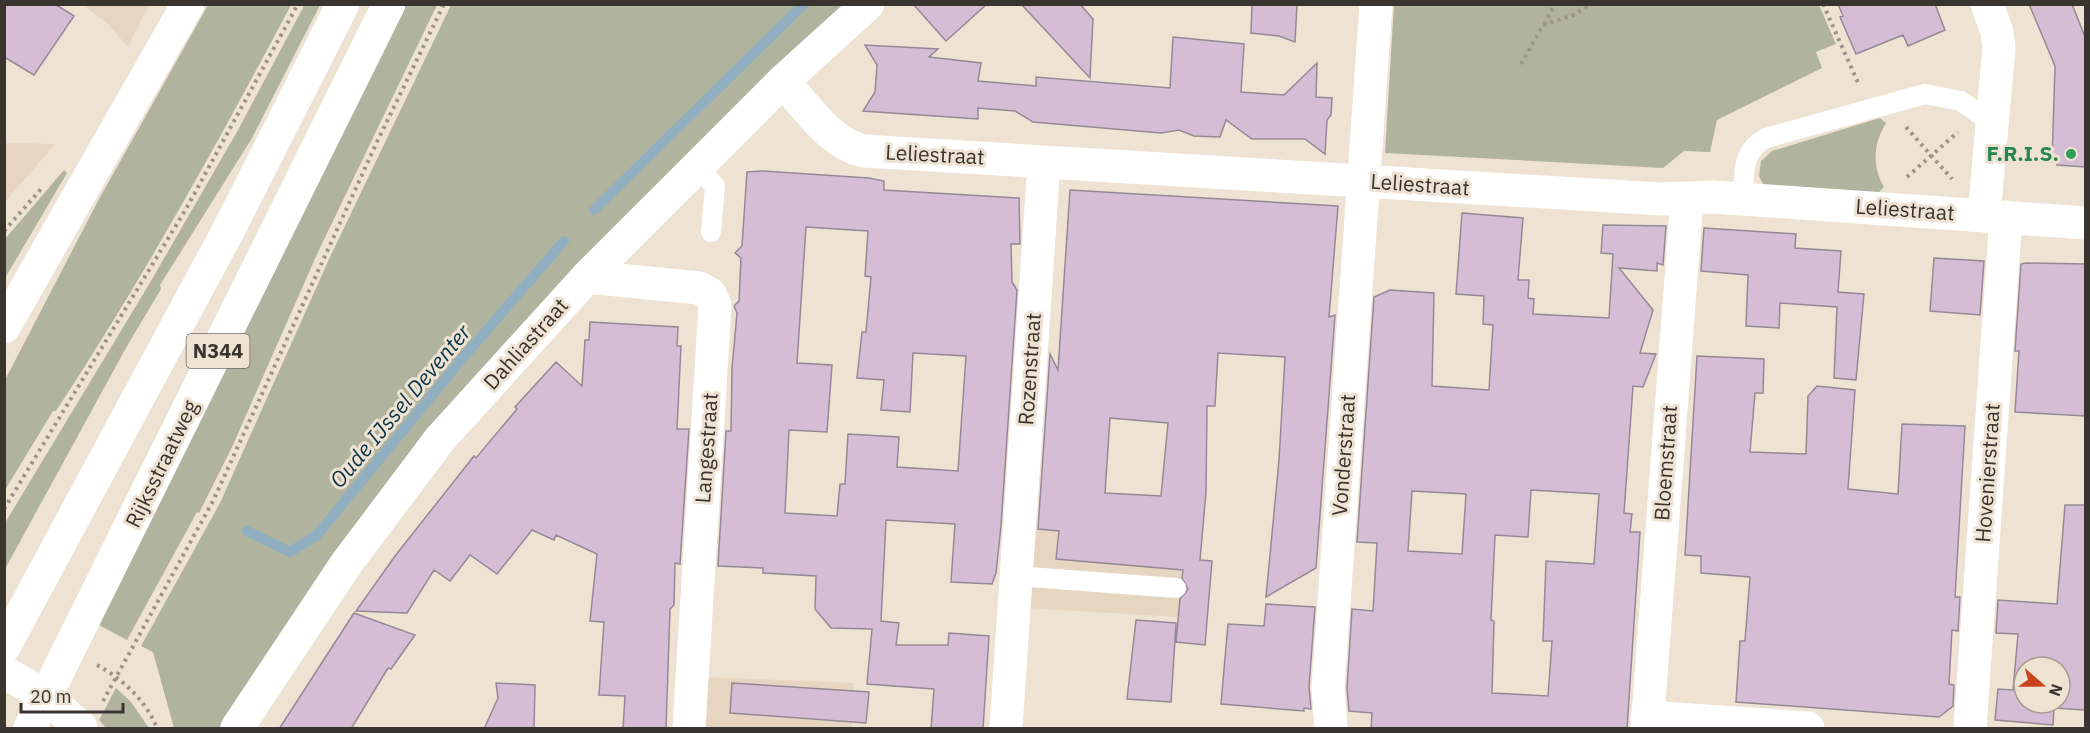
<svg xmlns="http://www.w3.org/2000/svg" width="2090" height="733" viewBox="0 0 2090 733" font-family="'IBM Plex Sans',sans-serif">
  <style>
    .built { fill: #e6d5c1 }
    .green { fill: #b0b39e }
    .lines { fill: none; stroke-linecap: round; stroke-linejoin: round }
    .stream { stroke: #90afc0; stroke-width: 10 }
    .building { fill: #d5bdd5; stroke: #968996; stroke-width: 1.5; fill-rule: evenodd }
    .path { stroke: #9e958a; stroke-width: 4; stroke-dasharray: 3 4.5; stroke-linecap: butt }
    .service { stroke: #fff; stroke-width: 20 }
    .minor { stroke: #fff; stroke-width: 33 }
    .tertiary { stroke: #fff; stroke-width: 33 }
    .secondary { stroke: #fff; stroke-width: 33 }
    .primary { stroke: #fff; stroke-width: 33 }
    .leisure-dot { fill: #2e9e5b; stroke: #eee2d3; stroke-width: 2 }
    .labels { text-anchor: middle; stroke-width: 6; stroke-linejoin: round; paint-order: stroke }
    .shield { fill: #eee2d3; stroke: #6f6860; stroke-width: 1.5 }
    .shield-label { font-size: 20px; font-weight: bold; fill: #39342e }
    .leisure-label { font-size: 21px; font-weight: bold; fill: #27864d; stroke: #eee2d3; text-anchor: end }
    .street-label { font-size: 21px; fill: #39342e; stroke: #eee2d3 }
    .water-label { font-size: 22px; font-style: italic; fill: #0c374a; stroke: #eee2d3 }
  </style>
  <rect width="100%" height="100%" fill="#eee2d3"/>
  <path class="built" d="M83,5H149L128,47L107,23Z
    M5,143L55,144L5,202L4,143Z
    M1033,529L1184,537L1178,617L1027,608Z
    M705,677L854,683L852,728H702Z"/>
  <path class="green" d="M305,4L320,5L252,138L160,285L161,289L127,346L5,569V523L151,281L238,130Z
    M208,5H291C218,143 142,280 56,411H53L5,490V380L98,201Z
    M403,5H437L318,252L232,447L199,513L197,512L127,640L99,625Z
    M451,5H848L718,124L223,728H174L153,652L141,646L220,503L330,257Z
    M1394,5H1819L1836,44L1816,52L1822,68L1717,120L1710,152L1684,151L1663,168L1385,153Z
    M1880,118L1886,123C1873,144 1872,166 1884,187L1872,199L1764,186L1759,176L1761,161L1772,151Z
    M64,170L67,173L5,278V239Z
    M116,688L131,702L149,728H106L99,720Z"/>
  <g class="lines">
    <path class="stream" d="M594,210L804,4
      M247,531L290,552L317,535L461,360L564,241"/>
  </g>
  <path class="building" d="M4,4H55L74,16L34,75L4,57Z
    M913,4H987L946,41Z
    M1021,4H1080L1093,19L1090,78Z
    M1252,4H1297L1295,42L1279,36L1251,33Z
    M1838,4H1935L1945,30L1908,46L1903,35L1856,54L1840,17L1843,16Z
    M2029,4H2072L2085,37V167L2057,165V162H2052L2055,66Z
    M1173,37L1244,44L1241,92L1284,95L1317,63L1316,97L1332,98L1331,115L1327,120L1325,154L1305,139H1252L1226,120L1220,137L1194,136L1179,130L1161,133L1033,122L1015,111L978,108V119L863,111L875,92L877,65L865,45L938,49L929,57L981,63L978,81L1036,86V77L1170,88Z
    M763,171L869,178L884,181V190L1019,198L1020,244H1011L1012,282L1017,290L1001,526L996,573L992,584L951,582L955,524L886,520L881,621L899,623L896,645H948L949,633L989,636L983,729H931L934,689L867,684L872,629L831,628L815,609L816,576L763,573V568L718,566L726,431H731L732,368L737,313L734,306L739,301L741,258L735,253L742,246L747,172ZM806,227L868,231L865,276L871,277L866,332H862L857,378L884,380L881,410L910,412L913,353L966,356L958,471L897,467L899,437L848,434L845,484H840L837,516L785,513L789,430L827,432L832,365L797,363Z
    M1070,190L1338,206L1329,317L1335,315L1316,568L1266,597L1279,460L1285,357L1218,353L1215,406H1207L1206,492L1200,560L1212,561L1205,645L1176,642L1180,599L1188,589L1182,578L1183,570L1056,559L1059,531L1038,529L1050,354L1058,370ZM1110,418L1168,423L1161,496L1105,493Z
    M1462,213L1523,218L1518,280H1529L1528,298L1534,299L1533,314L1609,318L1613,254L1601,253L1603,225L1666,226L1663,265L1657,263V271L1619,268L1653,310L1640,353L1656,354L1643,387L1633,386L1624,513L1632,514L1630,532H1640L1627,729H1371L1372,713L1349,711L1347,688L1352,609L1373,611L1377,543L1357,542L1374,297L1390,290L1434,293L1432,386L1489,390L1493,325L1483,324L1484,296L1456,294ZM1531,490L1599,494L1594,564L1546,561L1543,641H1552L1548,696L1492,693L1494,621L1491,620L1495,535L1528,537ZM1412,491L1466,494L1462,554L1408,551Z
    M1704,228L1796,234L1795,248L1841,251L1838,292L1864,294L1856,380L1834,378L1837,307L1780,303L1779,328L1746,326L1748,275L1701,271Z
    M1934,258L1984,261L1980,315L1930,311Z
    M2026,263L2085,264V416L2015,412L2019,351H2015L2021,264Z
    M590,322L678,327L677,346H681L677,429H689L680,564L675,563L674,605L670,609L666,729H623L625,696L599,695L604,622L590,621L597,554L556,535L554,540L532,530L497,574L470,555L450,581L434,570L407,613L356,611L395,556L474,456L476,458L517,409L515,407L556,362L582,386L585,340H589Z
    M1697,356L1764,359L1763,393H1755L1750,452L1806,454L1808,396L1817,386L1855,390L1848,489L1898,494L1902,424L1965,426L1955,597H1960L1958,631L1952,630L1949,684L1954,685L1953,706L1939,717L1736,702L1740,641H1745L1750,577L1701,573V556L1685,555Z
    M2065,505H2085V710L2054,708L2053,725L1995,720L1998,689L2013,690L2018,634L1996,633L1998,600L2057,604ZM2024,667H2060V703H2024Z
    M1266,604L1315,607L1309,687L1311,709L1304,708V711L1221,704L1228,624L1264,626Z
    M354,613L415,635L391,669L388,668L351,729H279Z
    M1136,620L1176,623L1171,702L1127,699Z
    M496,683L535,685L534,729H484L498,698Z
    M732,683L869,692L866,723L730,713Z"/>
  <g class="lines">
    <path class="path" d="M1823,4L1859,85
      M1544,24L1555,4
      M1521,64L1543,25L1576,14L1590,4
      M1906,127L1952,179
      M1907,177L1958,132
      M4,231L41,189
      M4,509L186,209L298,4
      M97,665C123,679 146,701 157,728
      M103,701L213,501L377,142L444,4"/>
    <path class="service" d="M697,167L715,186L711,232
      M1743,199C1744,175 1741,151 1766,138L1925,94L1961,101L1992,123
      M1016,576L1176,588"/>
    <path class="minor" d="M783,81C806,106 830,144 864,151L1660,199L1713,197L2086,223
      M1984,216L1999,47L1997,32L1987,4
      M587,277L699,288L710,294L715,305L689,728
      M1647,717L1808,728
      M237,728L346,564L440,439L587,277L783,81L868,4
      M1006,728L1044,162
      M1331,728L1328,688L1376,4
      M1647,728L1687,198
      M1970,728L2006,217"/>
    <path class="tertiary" d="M4,327L188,4
      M47,697L81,728"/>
    <path class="secondary" d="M4,672L47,697"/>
    <path class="primary" d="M4,647L228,231L343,4
      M30,728L389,4"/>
  </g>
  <circle class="leisure-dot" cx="2071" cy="154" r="6"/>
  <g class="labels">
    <rect class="shield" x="186.5" y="334" width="63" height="34" rx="4.5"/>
    <g class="shield-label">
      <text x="218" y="358">N344</text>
    </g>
    <g class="leisure-label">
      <text x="2059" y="161">F.R.I.S.</text>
    </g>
    <g class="street-label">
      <text transform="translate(935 155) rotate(3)" y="7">Leliestraat</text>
      <text transform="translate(1420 185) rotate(4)" y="7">Leliestraat</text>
      <text transform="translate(1905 210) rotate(4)" y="7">Leliestraat</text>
      <text transform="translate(526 344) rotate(-48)" y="7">Dahliastraat</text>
      <text transform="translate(1030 369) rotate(-86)" y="7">Rozenstraat</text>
      <text transform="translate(707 448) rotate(-86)" y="7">Langestraat</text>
      <text transform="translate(1344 455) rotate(-86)" y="7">Vonderstraat</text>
      <text transform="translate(1666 463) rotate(-86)" y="7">Bloemstraat</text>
      <text transform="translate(162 464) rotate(-64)" y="7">Rijksstraatweg</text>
      <text transform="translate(1988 473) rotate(-86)" y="7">Hovenierstraat</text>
    </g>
    <g class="water-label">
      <text transform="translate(400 406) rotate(-50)" y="8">Oude IJssel Deventer</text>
    </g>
  </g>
  <rect width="2090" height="733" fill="none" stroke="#39342e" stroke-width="12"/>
  <g transform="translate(2042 685) rotate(110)"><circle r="28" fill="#eee2d3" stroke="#a69c91" stroke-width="1.5"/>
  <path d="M0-4.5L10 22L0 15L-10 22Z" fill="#cb411c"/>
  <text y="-9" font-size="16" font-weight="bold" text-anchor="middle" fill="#39342e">N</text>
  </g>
  <path d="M21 703v9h102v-9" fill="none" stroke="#39342e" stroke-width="3"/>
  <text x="30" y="703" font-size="18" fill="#39342e" stroke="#eee2d3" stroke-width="4.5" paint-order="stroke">20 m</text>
</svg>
